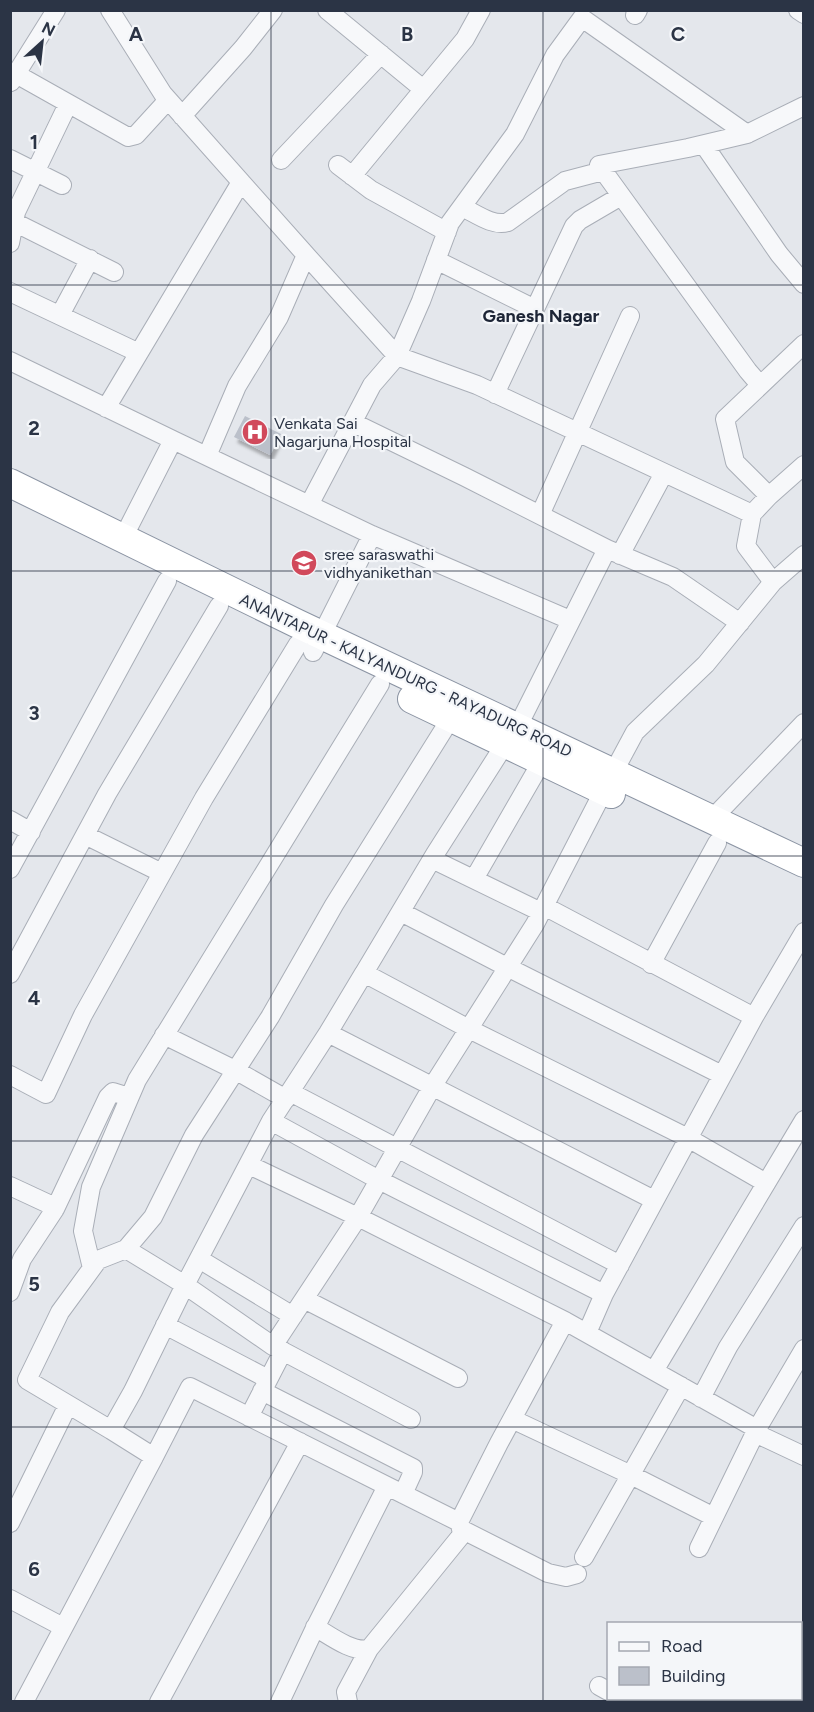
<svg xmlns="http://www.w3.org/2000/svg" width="814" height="1712" viewBox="0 0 814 1712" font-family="Figtree,sans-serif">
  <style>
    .building { fill: #bbc0ca; filter: url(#shadow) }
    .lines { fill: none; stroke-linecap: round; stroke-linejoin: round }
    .minor-casing { stroke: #a9aeb7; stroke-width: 20 }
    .trunk-casing { stroke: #8b94a3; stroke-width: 30 }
    .minor { stroke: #f7f8fa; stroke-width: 18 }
    .trunk { stroke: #fff; stroke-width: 28 }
    .grid { fill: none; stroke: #2b3445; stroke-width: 1.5; stroke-opacity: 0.55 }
    .labels { text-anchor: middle; stroke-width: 4.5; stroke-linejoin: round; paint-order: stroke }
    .poi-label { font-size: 16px; fill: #2b3445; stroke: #f4f6f9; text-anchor: start }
    .street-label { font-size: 16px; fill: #2b3445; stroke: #f4f6f9 }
    .neighbourhood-label { font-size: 18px; font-weight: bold; fill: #1d2536; stroke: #f4f6f9 }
    .grid-label { font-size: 20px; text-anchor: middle; font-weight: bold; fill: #2b3445; stroke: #f4f6f9; stroke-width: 4.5; stroke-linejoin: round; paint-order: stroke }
  </style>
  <defs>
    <filter id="shadow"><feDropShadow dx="3" dy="5.5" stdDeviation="1.5" flood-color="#0004"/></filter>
  </defs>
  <rect width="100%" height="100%" fill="#e4e7ec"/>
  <path class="building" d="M245,416L281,434L270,455L234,437Z"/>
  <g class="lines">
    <defs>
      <path id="minor" d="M110,10L163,94L306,255
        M327,10L423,89
        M798,10L804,14
        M635,15L638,10
        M16,74L128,137L136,135L168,100
        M11,82L56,10
        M182,116L243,48L273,10
        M704,145L779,254L804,284
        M10,159L62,185
        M281,160L381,54
        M338,165L371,190L447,232
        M352,176L465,39L481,10
        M462,207C475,213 493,227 508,222L565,181L603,171
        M14,222L114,272
        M10,243L16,212L68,104
        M436,260L535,309
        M10,292L139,353
        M60,315L90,259
        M10,361L173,440
        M760,385L748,371L599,165L688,148L747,134L804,106
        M495,394L574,226L580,220L621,196
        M106,408L241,182
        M352,422L465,477L607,549
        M207,456L237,386L279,317L306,255L397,356L477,385L752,514
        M769,496L804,465
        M309,505L372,385L397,356L421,301L450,223L515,134L555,55L582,18L747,134
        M540,515L630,316
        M123,538L173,440L372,535L570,620
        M620,555L664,473
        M773,582L804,555
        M313,652L372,535
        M517,728L607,549L673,577L740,623
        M505,744L435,854L364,973L469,1029L688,1138L766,1183
        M613,773L635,732L706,664L773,582L746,546L752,514L769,496L735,462L725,419L804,344
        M712,819L804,723
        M10,820L31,832
        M85,835L162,873
        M432,859L541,912
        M10,869L167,581
        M474,879L542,761
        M544,906L754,1017
        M401,912L507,967L722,1075
        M651,964L717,843
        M10,974L107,794L219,606
        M328,1033L654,1200
        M164,1035L235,1070L286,1099
        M10,1075L46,1094L83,1015L204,798L298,644
        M290,1092L620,1265
        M271,1121L379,1180L604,1294L754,1017L804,932
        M249,1165L358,1217L565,1321L757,1429
        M10,1186L53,1206L55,1209L22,1259L10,1292
        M55,1209L108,1097L113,1092L129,1097
        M126,1249L153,1217L194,1135L270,1017L334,905L451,718
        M199,1259L293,1316
        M92,1268L83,1231L91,1187L137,1080L380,684
        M304,1299L458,1378
        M165,1325L268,1379
        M587,1333L604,1294
        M273,1346L185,1285L271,1121L328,1033L364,973
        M654,1371L804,1120
        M262,1391L413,1468V1472L403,1494
        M701,1398L728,1347L804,1226
        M249,1417L283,1351
        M411,1419L273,1346L358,1217L432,1087L535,924L604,790
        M512,1419L631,1475L714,1517
        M111,1430L27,1380L60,1312L98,1260L126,1249L185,1285L133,1391L111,1430L154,1457L190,1387L387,1486
        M755,1433L804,1456
        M10,1523L68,1405
        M461,1529L548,1573L566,1577L577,1574
        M699,1548L757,1429L804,1349
        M584,1557L681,1386
        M10,1599L63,1627
        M315,1627C329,1635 352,1653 369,1649L460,1537L462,1532L459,1522
        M599,1686L608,1691
        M623,1698L628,1702
        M24,1702L154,1457
        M159,1702L300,1442
        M280,1702L314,1630L387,1486L459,1522L499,1443L565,1321
        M348,1702L346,1692L369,1649"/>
      <path id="trunk" d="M10,483L296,623L804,863
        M412,699L611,794"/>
    </defs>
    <use href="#minor" class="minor-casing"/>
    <use href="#trunk" class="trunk-casing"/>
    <use href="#minor" class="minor"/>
    <use href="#trunk" class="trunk"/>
  </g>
  <path class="grid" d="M271,10V1702M543,10V1702M10,285H804M10,571H804M10,856H804M10,1141H804M10,1427H804"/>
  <defs>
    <symbol id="hospital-disc" viewBox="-11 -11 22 22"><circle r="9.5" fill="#d1495b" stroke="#f4f6f9"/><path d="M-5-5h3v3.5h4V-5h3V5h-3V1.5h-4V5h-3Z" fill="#fff"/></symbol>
    <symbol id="school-disc" viewBox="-11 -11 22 22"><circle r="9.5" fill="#d1495b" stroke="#f4f6f9"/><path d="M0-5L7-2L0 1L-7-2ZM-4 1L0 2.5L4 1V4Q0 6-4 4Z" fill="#fff"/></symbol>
  </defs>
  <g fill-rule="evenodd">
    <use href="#hospital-disc" x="240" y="417" width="30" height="30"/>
    <use href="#school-disc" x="289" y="548" width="30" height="30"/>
  </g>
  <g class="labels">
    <g class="poi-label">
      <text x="274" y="429">Venkata Sai<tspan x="274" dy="18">Nagarjuna Hospital</tspan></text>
      <text x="324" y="560">sree saraswathi<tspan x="324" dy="18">vidhyanikethan</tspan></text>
    </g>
    <g class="street-label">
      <text transform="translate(406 675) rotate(25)" y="6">ANANTAPUR - KALYANDURG - RAYADURG ROAD</text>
    </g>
    <g class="neighbourhood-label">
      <text x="541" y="322">Ganesh Nagar</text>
    </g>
  </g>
  <g class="grid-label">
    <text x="136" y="41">A</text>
    <text x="407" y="41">B</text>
    <text x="678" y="41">C</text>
    <text x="34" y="149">1</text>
    <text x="34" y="435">2</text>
    <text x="34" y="720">3</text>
    <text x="34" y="1005">4</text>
    <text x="34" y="1291">5</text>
    <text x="34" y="1576">6</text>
  </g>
  <rect width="814" height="1712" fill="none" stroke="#2b3445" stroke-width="24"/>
  <rect x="607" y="1622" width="195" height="78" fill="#f4f6f9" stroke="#a4a8b1" stroke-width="1.5"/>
  <rect x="619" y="1642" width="30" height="9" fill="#f7f8fa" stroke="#a4a8b1" stroke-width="1.5"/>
  <text x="661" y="1652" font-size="18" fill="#2b3445">Road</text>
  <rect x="619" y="1667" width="30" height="18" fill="#bbc0ca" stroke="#a4a8b1" stroke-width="1.5"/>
  <text x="661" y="1682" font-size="18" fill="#2b3445">Building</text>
  <g transform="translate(42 42) rotate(27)" stroke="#f4f6f9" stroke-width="4.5" paint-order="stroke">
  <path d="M0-4.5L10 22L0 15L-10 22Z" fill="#2b3445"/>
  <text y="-9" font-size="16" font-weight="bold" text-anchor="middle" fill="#2b3445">N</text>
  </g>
</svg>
